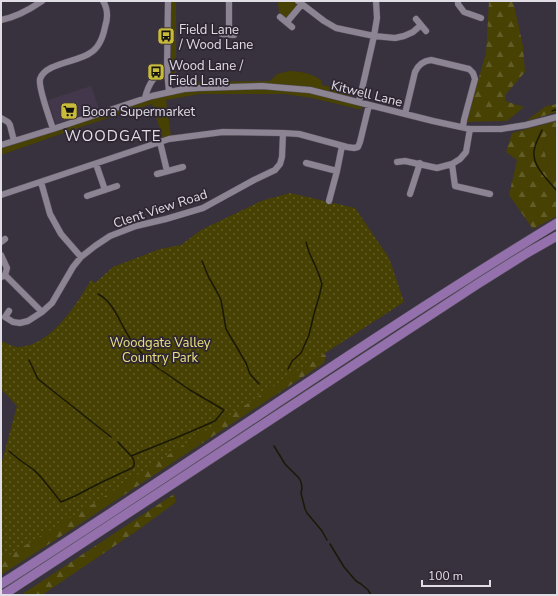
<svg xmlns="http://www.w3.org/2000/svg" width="558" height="596" viewBox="0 0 558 596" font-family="'Nunito Sans',sans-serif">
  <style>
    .built { fill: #43384b }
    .grass { fill: #474104 }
    .forest { fill: url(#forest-firs) }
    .park { fill: url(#park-dots) }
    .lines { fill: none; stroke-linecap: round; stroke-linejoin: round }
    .stream { stroke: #1b1905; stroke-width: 1.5 }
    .minor-casing { stroke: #56505a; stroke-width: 7 }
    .highway-casing { stroke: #56505a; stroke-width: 10 }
    .minor { stroke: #8d8493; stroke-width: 6 }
    .highway { stroke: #9470ad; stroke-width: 9 }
    .labels { text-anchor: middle; stroke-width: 3.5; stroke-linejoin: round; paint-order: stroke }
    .poi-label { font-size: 13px; fill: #e1dde5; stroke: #2e2733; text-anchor: start }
    .street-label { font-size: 13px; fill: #e1dde5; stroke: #2e2733 }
    .park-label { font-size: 13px; fill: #eae081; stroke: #2e2733 }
    .quarter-label { font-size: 15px; letter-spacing: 1px; fill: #e1dde5; stroke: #2e2733 }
  </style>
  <defs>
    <pattern id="forest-firs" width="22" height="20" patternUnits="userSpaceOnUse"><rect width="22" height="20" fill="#474104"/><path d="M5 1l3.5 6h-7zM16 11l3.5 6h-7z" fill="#615c28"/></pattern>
    <pattern id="park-dots" width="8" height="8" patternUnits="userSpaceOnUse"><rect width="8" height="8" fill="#474104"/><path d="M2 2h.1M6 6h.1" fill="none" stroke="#615c28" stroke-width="1.8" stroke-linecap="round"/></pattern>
  </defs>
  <rect width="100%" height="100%" fill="#38313e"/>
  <path class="built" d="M91,86L99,109L56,124L48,100Z"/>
  <path class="grass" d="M171,1H176V78L172,82L171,81Z
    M278,1H293L296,3V7L287,18H285L279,14Z
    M289,71C304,72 307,72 321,80L322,85L352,91L349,96L310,89L241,84L181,86L180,82L270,81L277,74Z
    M245,89L276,90L306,92L359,105L361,106L362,110L312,98L284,94H200L166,100L171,136L163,139L152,104L81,127L1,155V147L166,95L180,92Z
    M557,130V181L552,176L543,147L546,136Z"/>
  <path class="forest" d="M489,1H513L523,46L525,72L506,94L505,101L524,107L507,121L466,122L486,53Z
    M557,104V112L526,121L546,106Z
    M557,121V130L546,136L543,147L552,176L557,181V216L533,229L509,195L517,160L506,152L512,133Z
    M324,354L326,356L324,363L83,522L1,575V514L316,357Z
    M174,494L176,502L141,528L42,595H21Z"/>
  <path class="park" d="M290,193L355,208L389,258L404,302L85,509L1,560V465L17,406L1,389V341C6,343 13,347 18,347C50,347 77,304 91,280L95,283L113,267L160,249L181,245L201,230L261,201Z"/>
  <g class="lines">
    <path class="stream" d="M552,111L557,109
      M542,130C539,137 535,143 534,151C532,166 548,180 557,191
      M202,261L209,278L216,290L221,300L226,329L246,363L250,374L259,384
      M98,294C114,302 120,323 129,337C137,349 148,361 159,369
      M29,360L38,379L111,437
      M288,369L292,361L301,353L309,335L314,314L319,297L322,284L318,272L309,252L306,242
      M118,442L131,456L178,437L215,421L224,410L190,390L161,370
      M274,446L285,464L299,478L301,482L302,488L301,493L305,509L307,513L322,531L327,540
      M9,451L21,461L34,470L41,477L61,502L75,496L100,483L132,468L134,466V461L132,457
      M330,544L344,567L356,581L361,584L368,590L371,595"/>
    <defs>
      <path id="minor" d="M168,1L167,70L169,92
        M229,1V34
        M298,1L324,21L336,28L374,36L395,38L404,36L413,32L421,25
        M458,1V4L464,12L481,18
        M280,17L292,27
        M416,19L426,31
        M1,20C16,17 29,10 42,1
        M287,22L302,4
        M222,34L234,35
        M145,98C148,85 154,74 167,70
        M359,102L374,36L377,18L376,1
        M405,114L415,72C418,65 423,61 431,60L469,69L473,73L475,79L464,120L463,127
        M1,118L8,122L10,125L14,141
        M53,129C50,119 38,88 40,79C45,63 78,62 90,53C99,48 103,37 105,27C108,18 108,9 103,1
        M160,142L167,171
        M1,145L53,129L152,96L184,89L198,88L262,86L285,88L310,90L433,121L470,129H501L526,125L557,117
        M397,162L405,161L437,168L452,164L460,159L466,152L470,129
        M306,163L337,171
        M96,164L105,190
        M452,164L455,186L490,194
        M157,174L183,167
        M41,182L50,214L61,234L81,257
        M410,194L420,163
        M1,195L169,139L223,132L283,133L299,134L347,147L354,148L358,147L360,142L369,105
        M87,196L117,186
        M329,201L337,171L342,146
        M1,242L5,239
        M1,255L7,268L5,275
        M1,277L5,275L42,312
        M9,311L5,317L13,322L20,323L28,321L42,312L52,303L73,267L81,257L95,246L110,236L136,226L166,219L203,208L254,180L275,170L280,164L282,157L283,133"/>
      <path id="highway" d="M1,584C187,466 368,338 557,223
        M3,595L476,285L527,253L557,236"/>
    </defs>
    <use href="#minor" class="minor-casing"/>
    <use href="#highway" class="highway-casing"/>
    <use href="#minor" class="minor"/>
    <use href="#highway" class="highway"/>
  </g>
  <defs>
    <symbol id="bus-square" viewBox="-11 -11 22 22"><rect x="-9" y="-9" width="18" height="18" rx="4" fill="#c8bb3b" stroke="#2e2733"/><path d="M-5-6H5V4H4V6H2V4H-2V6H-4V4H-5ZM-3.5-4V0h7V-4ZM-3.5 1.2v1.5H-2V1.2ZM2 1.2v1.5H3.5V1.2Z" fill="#111"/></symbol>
    <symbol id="supermarket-square" viewBox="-11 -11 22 22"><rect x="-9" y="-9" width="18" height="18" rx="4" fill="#c8bb3b" stroke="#2e2733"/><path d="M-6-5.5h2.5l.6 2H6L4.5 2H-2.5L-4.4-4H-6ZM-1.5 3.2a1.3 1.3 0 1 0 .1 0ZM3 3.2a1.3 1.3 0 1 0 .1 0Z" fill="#111"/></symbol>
  </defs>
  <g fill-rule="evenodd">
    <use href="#bus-square" x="156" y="26" width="20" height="20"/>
    <use href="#bus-square" x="146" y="62" width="20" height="20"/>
    <use href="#supermarket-square" x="59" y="101" width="20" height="20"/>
  </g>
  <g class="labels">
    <g class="poi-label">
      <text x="179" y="34">Field Lane<tspan x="179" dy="15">/ Wood Lane</tspan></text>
      <text x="169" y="70">Wood Lane /<tspan x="169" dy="15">Field Lane</tspan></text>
      <text x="82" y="116">Boora Supermarket</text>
    </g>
    <g class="street-label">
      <text transform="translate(367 93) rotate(14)" y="5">Kitwell Lane</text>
      <text transform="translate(160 208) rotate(-18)" y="5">Clent View Road</text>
    </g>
    <g class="park-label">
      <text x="160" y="347">Woodgate Valley<tspan x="160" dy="15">Country Park</tspan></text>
    </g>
    <g class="quarter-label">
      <text x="113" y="141">WOODGATE</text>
    </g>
  </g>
  <rect width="558" height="596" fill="none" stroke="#e1dde5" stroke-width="4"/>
  <path d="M422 580v6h68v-6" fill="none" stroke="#e1dde5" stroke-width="2"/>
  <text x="428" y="580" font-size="12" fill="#e1dde5" stroke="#2e2733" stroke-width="3" paint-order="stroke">100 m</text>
</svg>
